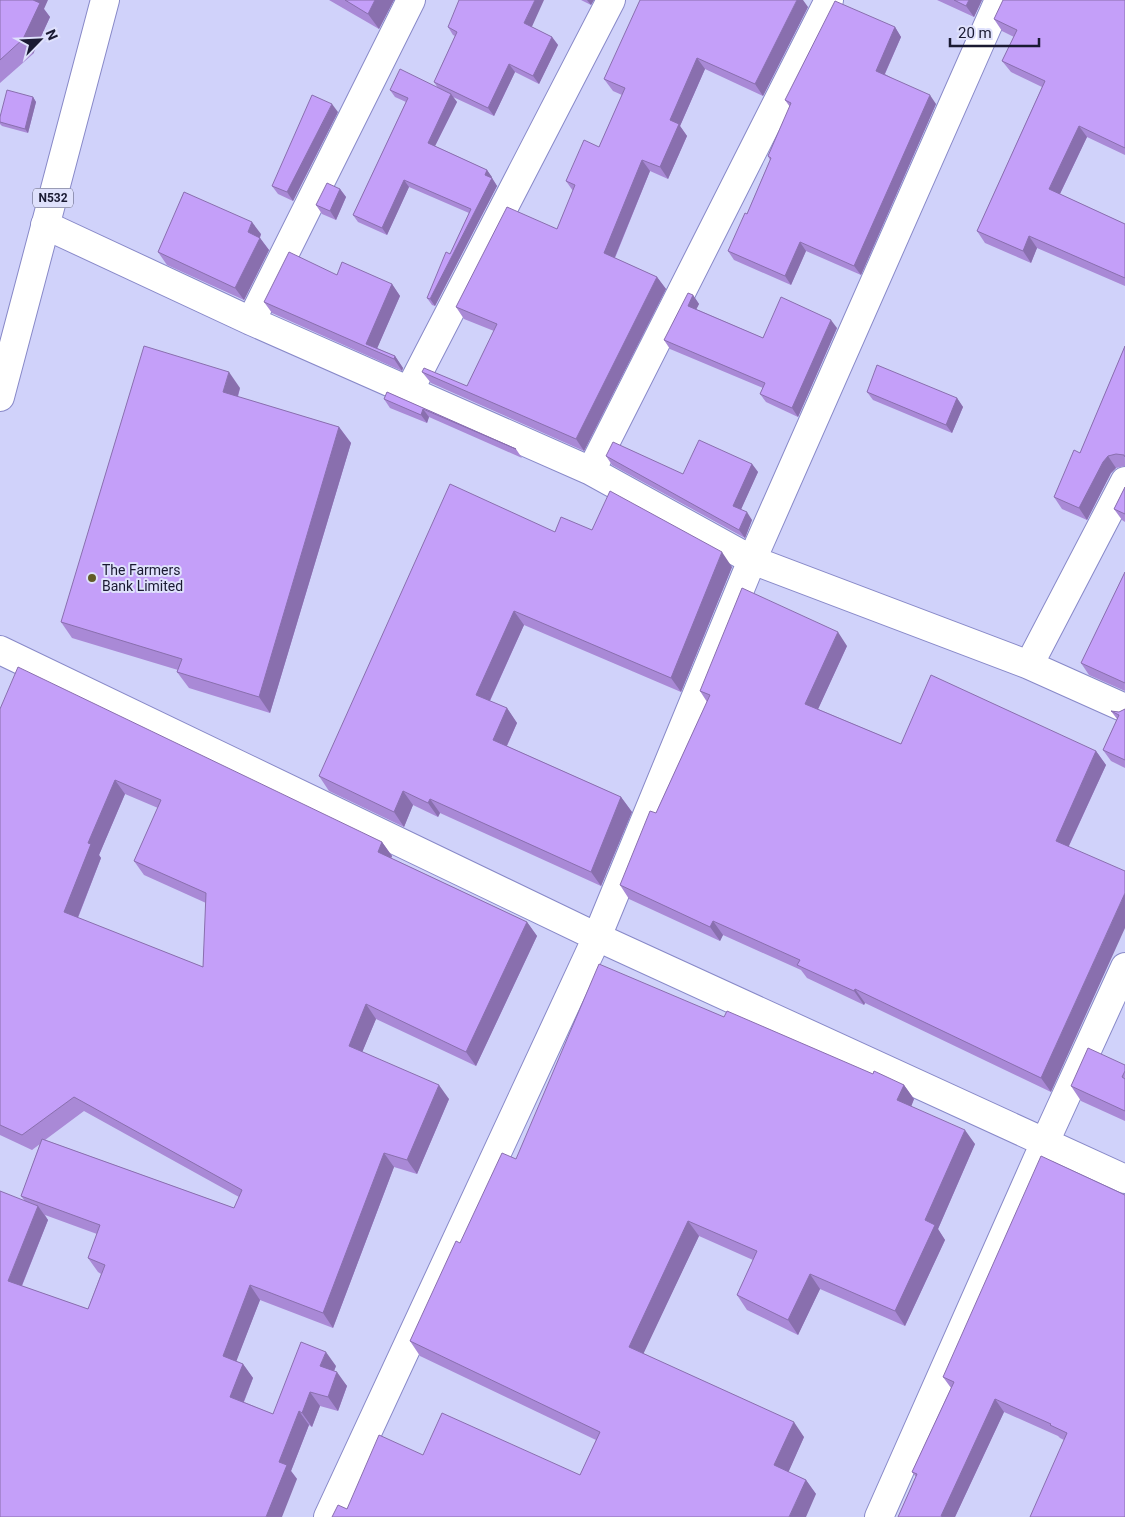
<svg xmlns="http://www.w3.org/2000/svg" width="1125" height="1517" viewBox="0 0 1125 1517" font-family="Roboto,sans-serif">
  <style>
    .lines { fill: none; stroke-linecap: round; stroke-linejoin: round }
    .minor-casing { stroke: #8889c8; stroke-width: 30 }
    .highway-casing { stroke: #8889c8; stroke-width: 30 }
    .minor { stroke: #fff; stroke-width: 28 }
    .highway { stroke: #fff; stroke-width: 28 }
    .wall { fill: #a989d6; fill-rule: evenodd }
    .shaded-wall { fill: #896fae }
    .building { fill: #c49ff9; stroke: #896fae; fill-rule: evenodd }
    .poi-dot { fill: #625b28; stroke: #dfe1fc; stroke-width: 2 }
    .labels { text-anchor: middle; stroke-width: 4; stroke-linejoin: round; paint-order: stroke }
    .shield { fill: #dfe1fc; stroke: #55566f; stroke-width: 1 }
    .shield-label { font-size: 12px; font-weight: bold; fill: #1a1a32 }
    .poi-label { font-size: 14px; fill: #1a1a32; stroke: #dfe1fc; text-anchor: start }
  </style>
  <rect width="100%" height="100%" fill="#d0d2fa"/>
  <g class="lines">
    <defs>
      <path id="minor" d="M45,225L251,321L591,471L752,560L1029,665L1125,708
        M251,321L411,0
        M409,391L611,0
        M591,471L829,0
        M0,650L597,937L1125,1179
        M1029,665L1125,481
        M328,1517L597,937L752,560L999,0
        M879,1517L1045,1142L1125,967"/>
      <path id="highway" d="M0,397L105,0"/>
    </defs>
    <use href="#minor" class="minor-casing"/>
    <use href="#highway" class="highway-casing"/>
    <use href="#minor" class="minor"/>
    <use href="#highway" class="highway"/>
  </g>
  <path class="wall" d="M0,0L44,9L50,17L33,54L0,83Z
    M329,0H394L379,29Z
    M581,0H594L591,5Z
    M937,0H982L974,17Z
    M1125,0V155L1087,137L1060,194L1125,224V286L1037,248L1031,263L985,243L977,231L1042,87L1011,72L1002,61L1014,37L1002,31L994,19Z
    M808,7L763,96L705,69L680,126L687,136L668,179L650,171L615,258L657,277L666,289L584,451L431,383L422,372L467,386L494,331L464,319L456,307L557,229L573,191L566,181L599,147L622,95L613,91L604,79Z
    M448,27H532L552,37L558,45L539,84L515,72L494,116L453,97L457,102L435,146L487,170L497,186L435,306L432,305L427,298L450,254L469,213L409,187L387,235L358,222L353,215L406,102L395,97L390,90L438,88L434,82L455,36L453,35Z
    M895,27L901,37L885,74L936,104L861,275L806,251L791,285L734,260L728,251L747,214L770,160L768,156L790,107L785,100Z
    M33,97L36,102L28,133L2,126L0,124V117Z
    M338,112L293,201L278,194L272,186Z
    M340,189L346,197L336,220L322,214L316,205Z
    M261,234L260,238L269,250L244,300L167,265L158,252Z
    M337,275L392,284L400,296L377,348L395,356L403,368L402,371L272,313L264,302Z
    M693,295L699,304L696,309L763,338L837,328L798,417L766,402L760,394L763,388L670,349L664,340Z
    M1125,346V466L1116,468L1111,473L1087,520L1062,509L1054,497L1080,453Z
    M240,388L238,397L339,427L351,443L270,713L189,688L177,672L178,670L72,638L61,622Z
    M387,392L516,449L522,458L429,417L427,423L390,408L384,399Z
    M867,392L957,398L963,407L952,433L873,400Z
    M606,456L683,474L752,464L758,472L741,509L752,520L745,538L612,465Z
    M1125,487V522L1122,520L1114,509Z
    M592,530L732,567L681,692L524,625L490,701L507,708L517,723L507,746L621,797L632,812L601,886L440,813L438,817L413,805L404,827L329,791L319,776L555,532Z
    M1125,572V691L1089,675L1081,663Z
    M847,646L818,709L901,744L1096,751L1106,765L1069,846L1051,1092L865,1003L864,1005L807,978L801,970L723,935L720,941L629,899L620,885L656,813L707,702L700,691Z
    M0,709L382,842L392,856L391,858L527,922L537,936L476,1066L376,1019L362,1052L449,1099L417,1174L394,1167L333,1328L260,1300L236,1361L243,1364L253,1378L244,1402L273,1414L336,1366L334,1371L347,1386L338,1411L320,1406L312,1427L309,1425L291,1471L297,1479L0,1517L24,1200L21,1196L40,1144L32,1150L0,1135ZM125,794L158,808L134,861L144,875L206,903L203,967L78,918L101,858L99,855ZM84,1111L239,1197L234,1208L45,1140ZM45,1215L97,1234L88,1258L98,1272L101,1274L88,1309L22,1286L48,1220Z
    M1125,709V768L1111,761L1103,750L1117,719L1111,711L1119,712Z
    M724,1017L873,1074L904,1085L914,1099L911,1106L975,1144L938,1229L945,1240L905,1326L820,1289L798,1335L747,1310L737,1295L753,1260L699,1236L643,1353L804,1437L788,1472L806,1480L816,1494L347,1509L423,1455L580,1475L596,1440L420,1356L410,1341L460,1243L516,1159Z
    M1125,1065V1121L1081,1101L1071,1086Z
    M1125,1195V1517L1064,1440L1060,1438L1058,1436L1004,1412L955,1517H898L916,1477L912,1472L951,1388L943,1377Z"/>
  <path class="shaded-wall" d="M32,0H48L44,9L50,17L33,54L23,39Z
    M375,0H394L379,29L368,14Z
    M535,0H544L530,31L524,23Z
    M587,0H594L591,5Z
    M797,0H803L808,7L763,96L755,84Z
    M969,0H982L974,17L966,6Z
    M895,27L901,37L882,80L876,71Z
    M552,37L558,45L539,84L533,76Z
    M697,58L705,69L680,126L687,136L668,179L660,167L670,120Z
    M509,64L515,72L494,116L488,108Z
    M451,94L457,102L433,150L428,143Z
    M930,95L936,104L861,275L854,266Z
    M33,97L36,102L28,133L25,129Z
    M332,104L338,112L293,201L287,192Z
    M1079,126L1087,137L1057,200L1049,189Z
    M642,160L650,171L612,264L604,253Z
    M487,170L492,177L490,182L485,175Z
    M492,178L497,186L435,306L430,299Z
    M404,180L409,187L387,235L382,228Z
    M340,189L346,197L336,220L330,211Z
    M252,222L261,234L257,245L248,232Z
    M1029,236L1037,248L1031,263L1023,251Z
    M260,238L269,250L244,300L235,288Z
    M800,242L806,251L791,285L785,276Z
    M657,277L666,289L584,451L576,439Z
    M392,284L400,296L376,351L366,344Z
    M693,295L699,304L694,314L688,306Z
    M831,320L837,328L798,417L792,408Z
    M395,356L403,368L402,371L394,359Z
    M229,372L240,388L234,408L223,392Z
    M957,398L963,407L952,433L946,425Z
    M423,409L429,417L427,423L421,415Z
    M339,427L351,443L270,713L259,697Z
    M1108,456L1116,468L1111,473L1087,520L1079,508L1103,462Z
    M752,464L758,472L739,514L733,506Z
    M747,512L752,520L745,538L739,530Z
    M722,552L732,567L681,692L671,678Z
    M514,611L524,625L486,709L476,695Z
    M838,632L847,646L814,718L805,704Z
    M507,708L517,723L503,754L493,740Z
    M1096,751L1106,765L1065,854L1056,841Z
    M115,780L125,794L99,855L101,858L74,927L64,912L88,843Z
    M403,791L413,805L404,827L394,812Z
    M621,797L632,812L601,886L591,872Z
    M430,799L440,813L438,817L428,803Z
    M382,842L392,856L388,866L378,852Z
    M1125,893V928L1051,1092L1041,1078Z
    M713,921L723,935L720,941L710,927Z
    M527,922L537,936L476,1066L466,1052Z
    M855,989L865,1003L864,1005L854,991Z
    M366,1004L376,1019L359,1060L349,1046Z
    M439,1085L449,1099L417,1174L407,1160Z
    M904,1085L914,1099L908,1115L897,1100Z
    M965,1130L975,1144L938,1229L945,1240L905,1326L895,1311L925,1220Z
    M384,1153L394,1167L333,1328L323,1313Z
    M38,1206L48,1220L18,1295L8,1281Z
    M688,1221L699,1236L640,1361L629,1347Z
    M810,1274L820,1289L798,1335L788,1320Z
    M250,1285L260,1300L233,1370L223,1356Z
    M326,1352L336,1366L330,1381L320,1366Z
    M243,1364L253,1378L240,1411L230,1397Z
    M337,1372L347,1386L338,1411L328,1397Z
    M310,1392L320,1406L312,1427L302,1413Z
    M995,1399L1004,1412L955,1517H942L941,1516Z
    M299,1411L309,1425L291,1471L297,1479L282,1517H266L279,1462Z
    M794,1422L804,1437L785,1480L774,1465Z
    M806,1480L816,1494L806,1517H789Z"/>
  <path class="building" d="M0,0H33L40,3L23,39L0,60Z
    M345,0H375L368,14Z
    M459,0H535L524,23L552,37L533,76L509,64L488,108L434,82L457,32L448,27Z
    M640,0H797L755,84L697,58L670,120L679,124L660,167L642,160L604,253L657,277L576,439L422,372L424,368L467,386L497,324L456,307L507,207L557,229L575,185L566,181L584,140L599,147L625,88L604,79Z
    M954,0H969L966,6Z
    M1003,0H1125V148L1079,126L1049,189L1125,224V278L1029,236L1023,251L977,231L1045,81L1002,61L1017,30L994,19Z
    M835,1L895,27L876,71L930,95L854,266L800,242L785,276L728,251L745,213L747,214L771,158L768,156L791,103L785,100Z
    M400,69L451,94L428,143L487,170L485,175L492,178L430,299L427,298L446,252L450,254L471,209L404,180L382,228L353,215L408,98L390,90Z
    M7,90L33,97L25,129L0,122V117Z
    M312,95L332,104L287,192L272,186Z
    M327,183L340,189L330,211L316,205Z
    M184,192L252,222L248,232L260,238L235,288L158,252Z
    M289,252L337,275L342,262L392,284L366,344L395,356L394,359L264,302Z
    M688,293L693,295L688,306L763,338L781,297L831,320L792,408L760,394L765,383L664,340Z
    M144,346L229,372L223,392L339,427L259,697L177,672L182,659L61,622Z
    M1125,346V457L1124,455L1116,454L1108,456L1103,462L1079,508L1054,497L1074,450L1080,453Z
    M877,365L957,398L946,425L867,392Z
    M387,392L516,449L423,409L421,415L384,399Z
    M699,440L752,464L733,506L747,512L739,530L606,456L613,442L683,474Z
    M450,484L555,532L561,517L592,530L610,491L722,552L671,678L514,611L476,695L507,708L493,740L621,797L591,872L430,799L428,803L403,791L394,812L319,776Z
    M1125,487V514L1114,509Z
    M1125,572V683L1081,663Z
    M742,588L838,632L805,704L901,744L931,675L1096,751L1056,841L1125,871V893L1041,1078L855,989L854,991L797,965L800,960L713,921L710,927L620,885L650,811L656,813L710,695L700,691Z
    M18,667L382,842L378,852L527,922L466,1052L366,1004L349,1046L439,1085L407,1160L384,1153L323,1313L250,1285L223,1356L243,1364L230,1397L273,1414L301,1342L326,1352L320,1366L337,1372L328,1397L310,1392L302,1413L299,1411L279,1462L287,1465L266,1517H0V1191L38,1206L8,1281L88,1309L105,1265L88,1258L100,1225L21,1196L42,1139L234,1208L242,1190L74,1097L22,1135L0,1125V709ZM115,780L161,800L134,861L206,893L203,967L64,912L91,844L88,843Z
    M1125,709V760L1103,750L1119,715L1111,711L1119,712Z
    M599,964L724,1017L727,1011L873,1074L874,1071L904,1085L897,1100L965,1130L925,1220L935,1225L895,1311L810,1274L788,1320L737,1295L757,1251L688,1221L629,1347L794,1422L774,1465L806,1480L789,1517H332L338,1505L347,1509L379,1435L423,1455L442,1413L580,1475L600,1432L410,1341L456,1241L460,1243L502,1153L516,1159Z
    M1088,1048L1125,1065V1071L1122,1077L1125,1079V1111L1071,1086Z
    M1041,1156L1125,1195V1517H1030L1067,1433L1050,1425L1051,1424L995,1399L941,1516L944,1517H898L917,1474L912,1472L954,1382L943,1377Z"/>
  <circle class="poi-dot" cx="92" cy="578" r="5"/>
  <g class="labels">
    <rect class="shield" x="33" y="188.5" width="40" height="19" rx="4"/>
    <g class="shield-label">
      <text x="53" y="202">N532</text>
    </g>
    <g class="poi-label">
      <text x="102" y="575">The Farmers<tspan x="102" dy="16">Bank Limited</tspan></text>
    </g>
  </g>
  <g transform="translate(40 40) rotate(66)" stroke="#dfe1fc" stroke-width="4" paint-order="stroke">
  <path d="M0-4L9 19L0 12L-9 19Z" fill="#1a1a32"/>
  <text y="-8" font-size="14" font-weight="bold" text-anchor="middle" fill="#1a1a32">N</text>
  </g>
  <path d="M950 38v8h89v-8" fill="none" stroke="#1a1a32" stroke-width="2.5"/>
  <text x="958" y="38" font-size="15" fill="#1a1a32" stroke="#dfe1fc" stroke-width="4" paint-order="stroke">20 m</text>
</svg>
